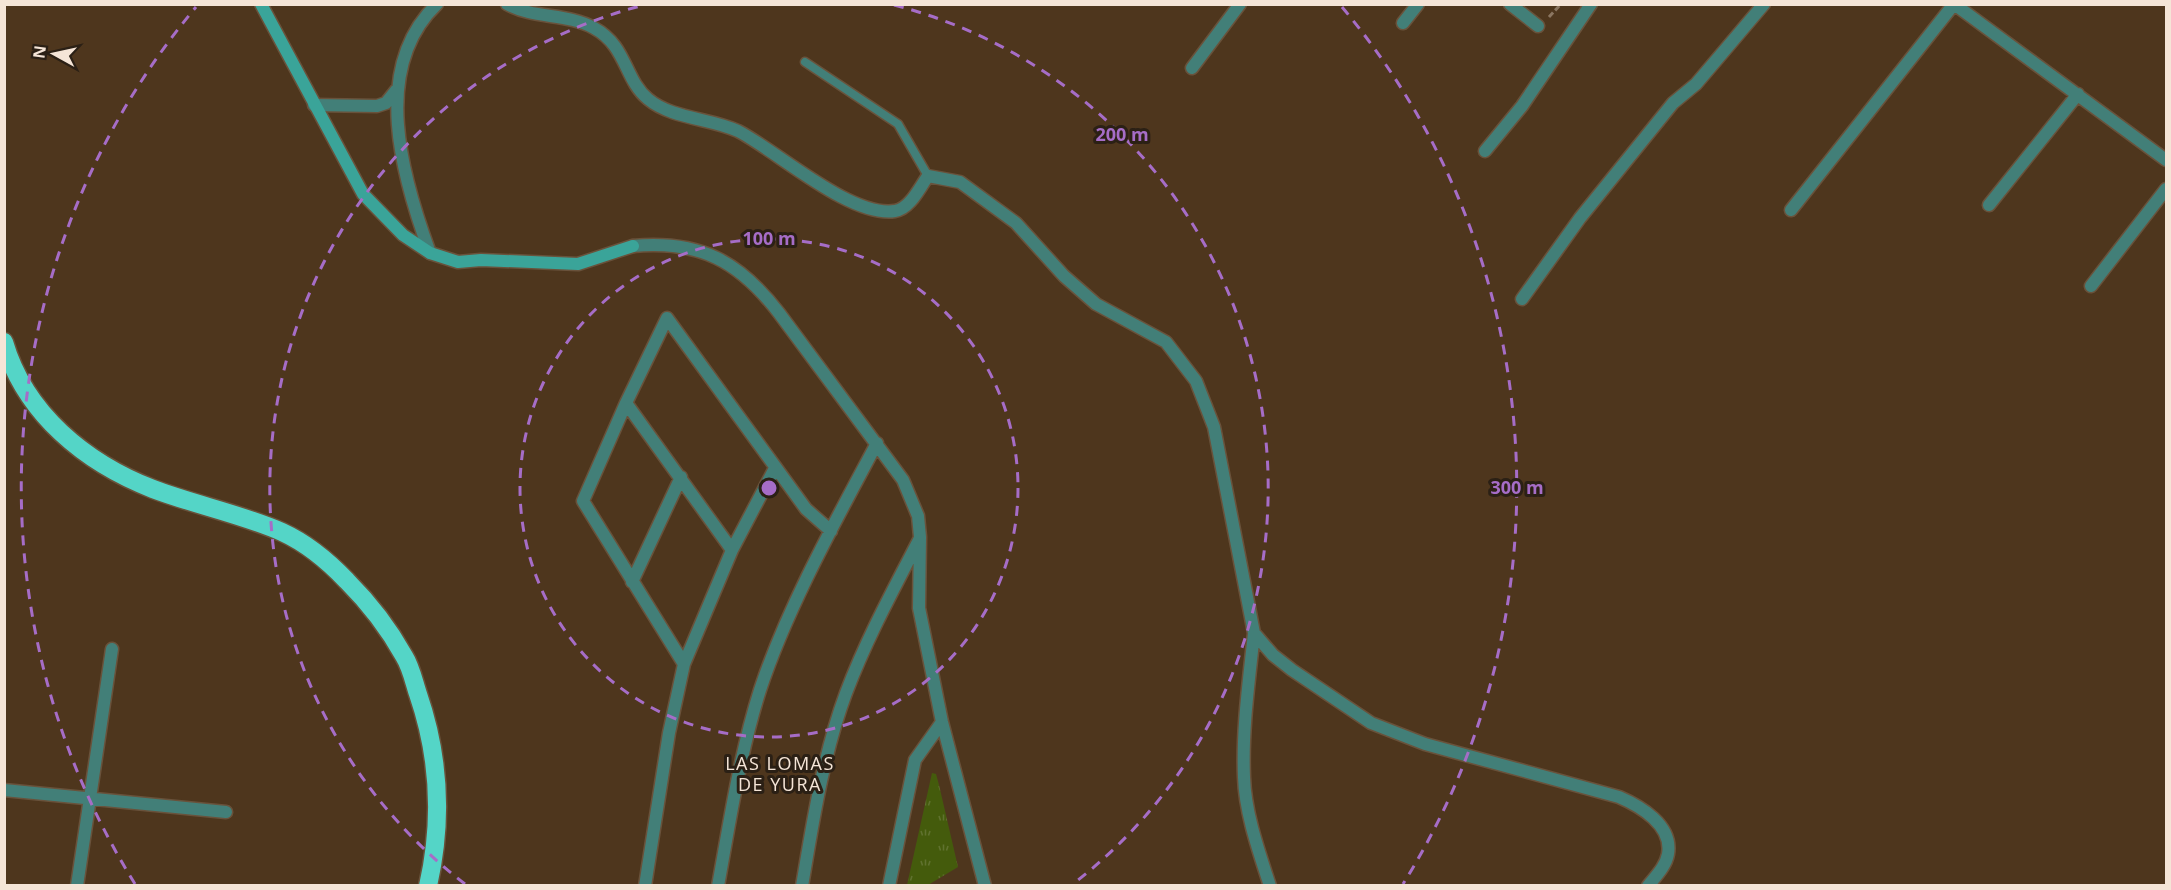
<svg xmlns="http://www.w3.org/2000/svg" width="2171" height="890" viewBox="0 0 2171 890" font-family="'Open Sans',sans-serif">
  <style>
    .grass { fill: url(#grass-tufts) }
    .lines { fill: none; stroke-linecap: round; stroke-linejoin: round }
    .lane-casing { stroke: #69523b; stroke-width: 11 }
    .street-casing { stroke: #69523b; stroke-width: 15 }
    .secondary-casing { stroke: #69523b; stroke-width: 15 }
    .highway-casing { stroke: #69523b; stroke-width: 21 }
    .path { stroke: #8b7661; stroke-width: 3; stroke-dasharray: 6 3; stroke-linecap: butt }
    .lane { stroke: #427f78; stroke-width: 8 }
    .street { stroke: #427f78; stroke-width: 12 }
    .secondary { stroke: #3aa499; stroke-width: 12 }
    .highway { stroke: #54d5c7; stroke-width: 18 }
    .ring { fill: none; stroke: #a66dc7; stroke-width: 3; stroke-dasharray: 10 8 }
    .labels { text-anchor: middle; stroke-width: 6; stroke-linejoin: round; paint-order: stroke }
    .quarter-label { font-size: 18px; letter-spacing: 1.5px; fill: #f5e5d7; stroke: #2b2015 }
    .centre { fill: #a66dc7; stroke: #2b2015; stroke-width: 3 }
    .ring-label { font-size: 18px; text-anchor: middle; font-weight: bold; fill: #a66dc7; stroke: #2b2015; stroke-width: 6; stroke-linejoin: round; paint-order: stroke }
  </style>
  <defs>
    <pattern id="grass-tufts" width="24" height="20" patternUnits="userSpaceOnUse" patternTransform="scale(1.5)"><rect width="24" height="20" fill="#445b0c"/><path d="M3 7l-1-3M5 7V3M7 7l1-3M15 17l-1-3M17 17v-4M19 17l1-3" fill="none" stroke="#60722f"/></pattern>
  </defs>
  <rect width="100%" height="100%" fill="#4e361d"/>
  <path class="grass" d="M932,773L936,774L939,785L958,867L928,885H907Z"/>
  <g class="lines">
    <defs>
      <path id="lane" d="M805,62L898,124L928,176"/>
      <path id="street" d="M507,4C534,19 567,13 594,28C627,46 624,79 648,99C672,119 710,118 738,131C777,151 851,218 895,211C910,209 920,187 928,176L960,182L1016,223L1064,276L1096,304L1166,342L1196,381L1214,427L1254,633L1273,655L1292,670L1371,723L1425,744L1619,797C1640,806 1673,825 1668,854C1666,866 1656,876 1648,886
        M1510,4L1538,26
        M1954,4L2166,160
        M1403,23L1418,4
        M1192,68L1240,4
        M314,105L377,106L386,103L398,88
        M1485,151L1522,106L1591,4
        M1989,205L2078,94
        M1791,210L1954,4
        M633,246C700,240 739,261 779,313L903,480L918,516L920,537L919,608L942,722L985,886
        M430,253C402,177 370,68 437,4
        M2091,286L2166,189
        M1522,299L1580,218L1673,103L1696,84L1764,4
        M626,403L732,550
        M632,582L681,477
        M1254,633C1249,681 1242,729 1244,777C1245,813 1259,852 1270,886
        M684,664L583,501L626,403L667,318L806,509L831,531
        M4,790L226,812
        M77,886L112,649
        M645,886L669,733L684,664L732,550L775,468
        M718,886C730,820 740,753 760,690C787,608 836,520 877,443
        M802,886C813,821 823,755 846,693C866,640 893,590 919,540
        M889,886L915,760L942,722"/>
      <path id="secondary" d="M261,4L363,194L403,235L430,253L458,262L481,260L578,264L633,246"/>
      <path id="highway" d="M4,342C25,414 86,463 153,489C195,505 241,514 282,532C306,543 329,562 347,581C369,603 389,629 404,656C411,667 414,682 418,694C440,758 443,820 428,886"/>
    </defs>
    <use href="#lane" class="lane-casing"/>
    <use href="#street" class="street-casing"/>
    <use href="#secondary" class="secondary-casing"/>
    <use href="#highway" class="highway-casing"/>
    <path class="path" d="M1549,17L1561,4"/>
    <use href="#lane" class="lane"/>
    <use href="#street" class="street"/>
    <use href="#secondary" class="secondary"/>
    <use href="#highway" class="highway"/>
  </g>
  <g class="ring">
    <circle cx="769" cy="488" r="249"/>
    <path d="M465 884A499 499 0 0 1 644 5M894 5A499 499 0 0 1 1073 884"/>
    <path d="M135 884A748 748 0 0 1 196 7M1342 7A748 748 0 0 1 1403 884"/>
  </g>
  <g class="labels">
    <g class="quarter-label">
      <text x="780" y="770">LAS LOMAS<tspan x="780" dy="21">DE YURA</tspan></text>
    </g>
  </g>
  <circle cx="769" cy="488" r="9" class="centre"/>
  <g class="ring-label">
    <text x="1122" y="141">200 m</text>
    <text x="769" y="245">100 m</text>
    <text x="1517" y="494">300 m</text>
  </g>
  <rect width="2171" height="890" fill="none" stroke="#f5e5d7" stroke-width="12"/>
  <g transform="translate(54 54) rotate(278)" stroke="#2b2015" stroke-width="4.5" paint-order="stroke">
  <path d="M0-4.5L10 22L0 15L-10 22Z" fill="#f5e5d7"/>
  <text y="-9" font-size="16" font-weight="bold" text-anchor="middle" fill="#f5e5d7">N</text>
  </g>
</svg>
